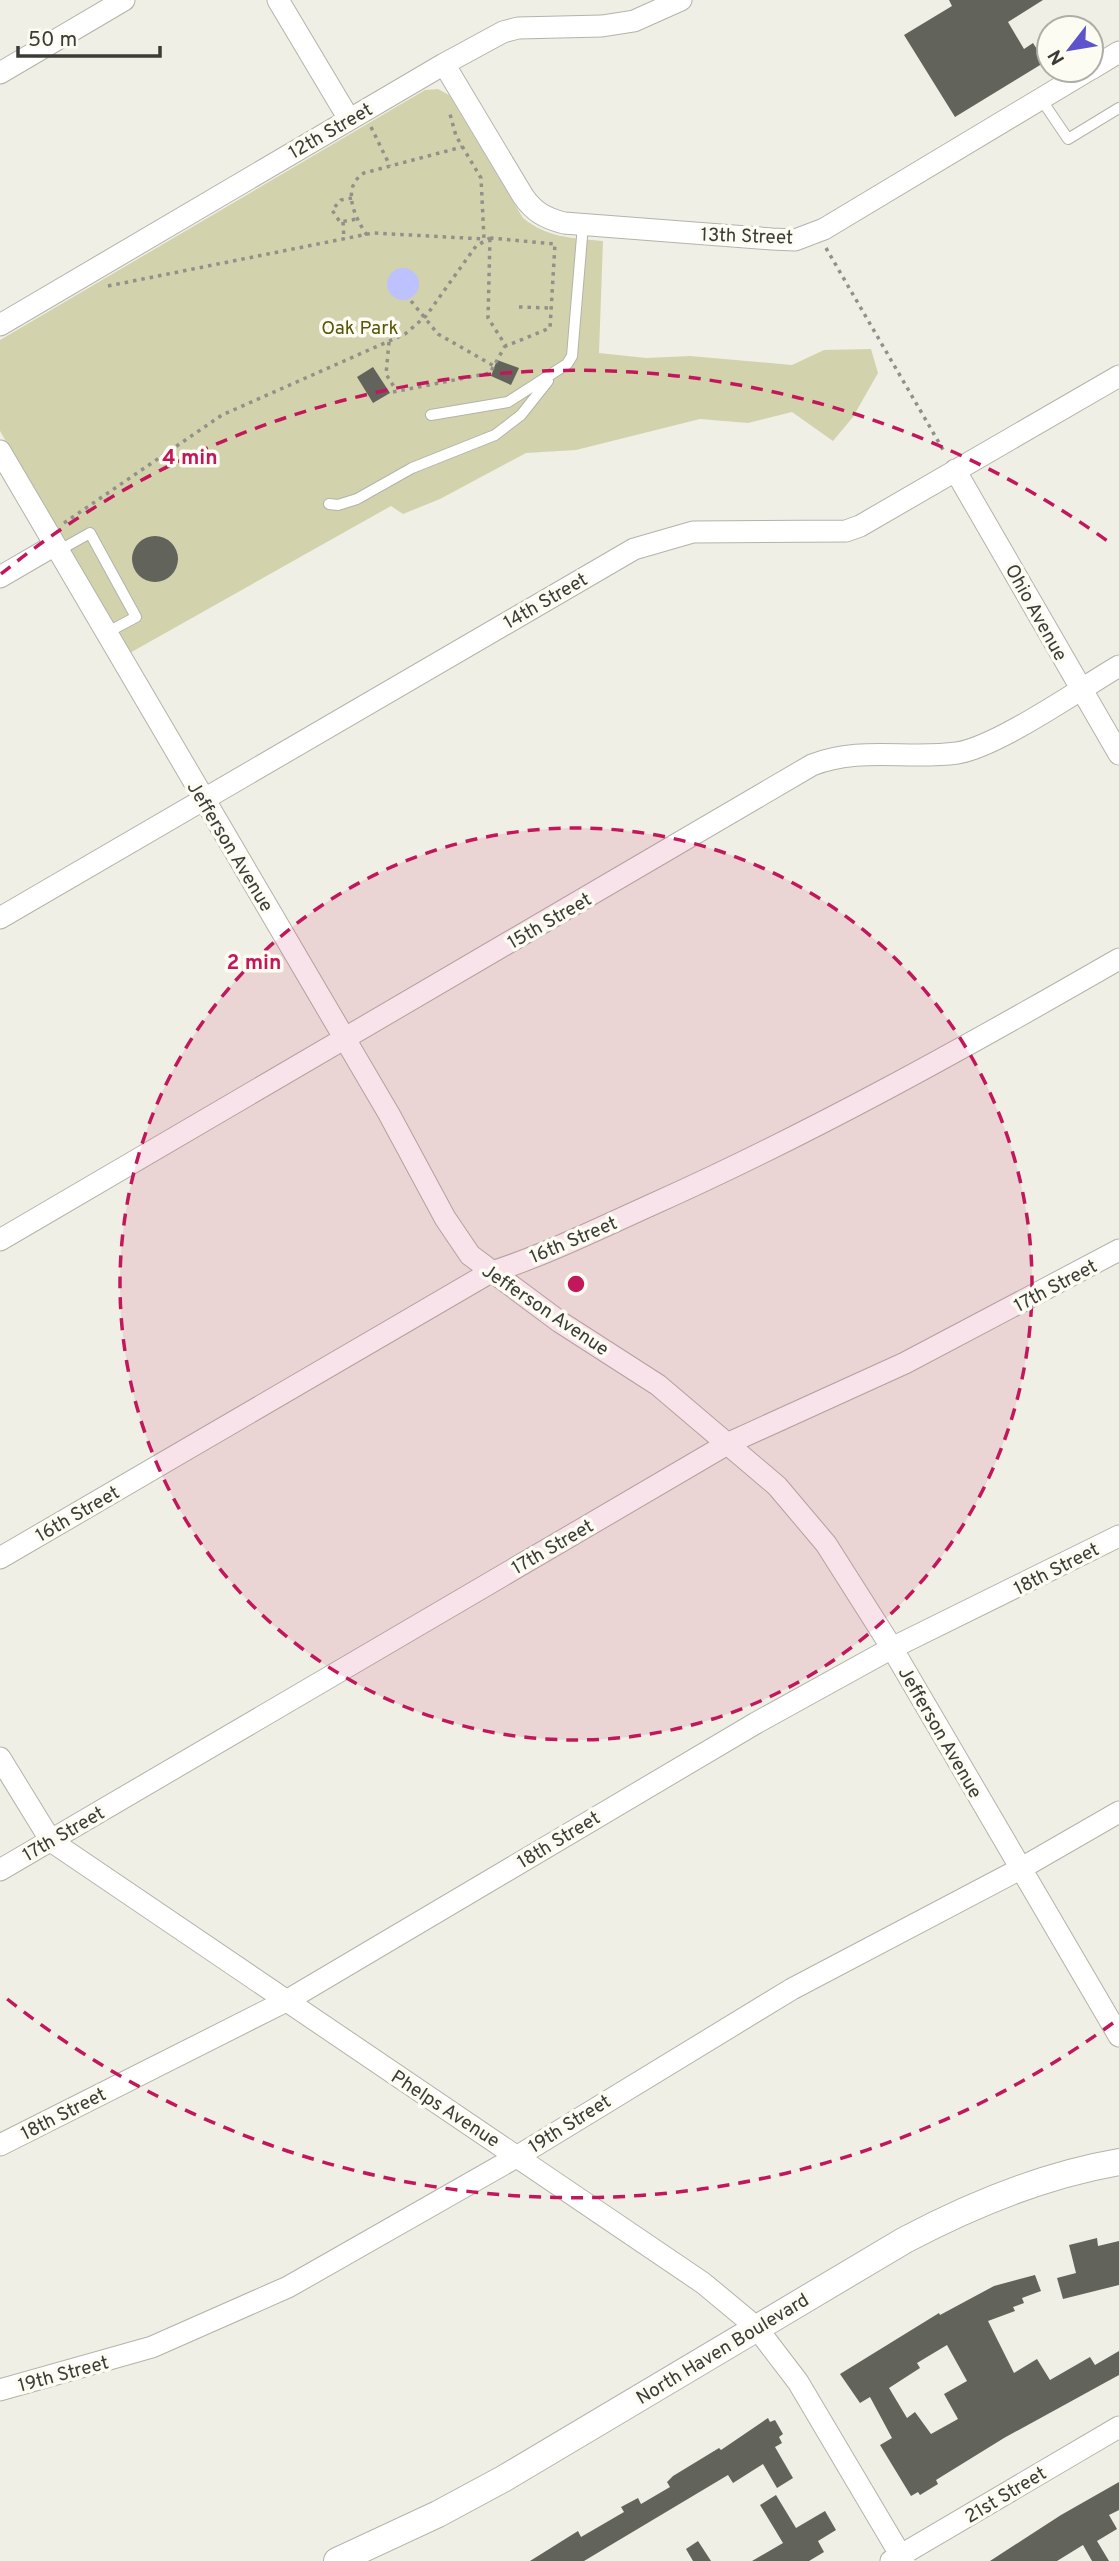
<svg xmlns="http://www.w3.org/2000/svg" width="1119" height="2561" viewBox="0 0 1119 2561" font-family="Overpass,sans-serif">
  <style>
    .green { fill: #d2d3ad }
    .water { fill: #bdc1fd }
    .building { fill: #62635a; fill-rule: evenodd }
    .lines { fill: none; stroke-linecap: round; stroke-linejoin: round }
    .service-casing { stroke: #b3b3aa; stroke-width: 12 }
    .minor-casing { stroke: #b3b3aa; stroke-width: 23 }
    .tertiary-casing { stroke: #b3b3aa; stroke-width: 28 }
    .path { stroke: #91918a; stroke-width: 3.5; stroke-dasharray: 3.5 5; stroke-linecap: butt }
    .service { stroke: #fff; stroke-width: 10 }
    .minor { stroke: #fff; stroke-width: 21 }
    .tertiary { stroke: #fff; stroke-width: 26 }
    .ring { fill: none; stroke: #c2185b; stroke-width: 3.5; stroke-dasharray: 12 9 }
    .labels { text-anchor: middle; stroke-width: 7; stroke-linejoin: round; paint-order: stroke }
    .street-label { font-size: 19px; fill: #3b3b37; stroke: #fcfcf3 }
    .park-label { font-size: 19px; fill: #585609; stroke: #fcfcf3 }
    .centre { fill: #c2185b; stroke: #fcfcf3; stroke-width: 3.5 }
    .ring-label { font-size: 21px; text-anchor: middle; font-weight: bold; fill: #c2185b; stroke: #fcfcf3; stroke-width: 7; stroke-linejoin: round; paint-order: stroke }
  </style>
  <rect width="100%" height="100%" fill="#efefe5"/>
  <path class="green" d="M438,89L449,95L523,218C547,238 573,238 603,241L599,353L646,358L690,356L792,365L824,350L871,349L878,373L853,417L833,441L792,412L748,423L700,419L576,450L526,453L440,499L403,514L391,506L128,654L0,431V340L425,90Z"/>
  <path class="water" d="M387 284a16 16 0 1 1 32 0a16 16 0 1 1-32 0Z"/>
  <path class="building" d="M949,0H1043L1008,22L1024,49L1033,43L1045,62L955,117L904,35L952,6Z
    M497,360L519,368L511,385L491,376Z
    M373,367L390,393L373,403L357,377Z
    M132 559a23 23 0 1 1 46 0a23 23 0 1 1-46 0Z
    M1097,2238L1098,2246L1119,2241V2285L1063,2299L1057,2278L1076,2273L1069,2245Z
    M1035,2275L1041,2291L1022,2298L1024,2303L1013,2307L1015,2311L988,2321L1014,2373L1037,2359L1050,2380L1090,2357L1095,2365L1119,2351V2375L1004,2438L936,2480L938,2484L920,2495L918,2492L911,2496L880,2445L892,2438L870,2397L860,2403L840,2374L939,2313L940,2315L994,2286ZM947,2345L967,2381L944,2394L958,2419L931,2434L915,2412L907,2418L889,2388L920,2368L917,2363Z
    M768,2418L770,2422L775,2420L783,2434L779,2437L782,2443L775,2447L793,2478L777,2488L763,2464L733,2483L728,2475L584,2561H530L578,2531L581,2537L624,2512L621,2507L638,2498L641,2504L670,2487L667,2482L673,2476L719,2448L721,2450Z
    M1119,2482V2510L1109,2515L1117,2529L1097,2541L1109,2561H1092L1083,2545L1057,2561H990L1061,2515Z
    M776,2495L796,2528L825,2511L836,2530L818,2541L824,2552L809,2561H752L783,2543L760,2505Z
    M698,2541L711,2561H693L686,2549Z"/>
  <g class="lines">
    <defs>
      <path id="service" d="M1041,99L1068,139L1119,108
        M431,415L508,402L567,364L572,356L583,225
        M329,504L338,505L357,499L412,468L495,435L521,415L548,381
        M58,551L90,533L136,617L106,633"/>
      <path id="minor" d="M278,0L349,119
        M444,64L523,196C534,212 545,218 564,223L772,239L795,240L824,229L1089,70
        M1091,69L1119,52
        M0,73L124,0
        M0,325L444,64L503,32L518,28L602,26L634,21L681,0
        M0,451L389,1114L445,1218L470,1255L560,1322L658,1385L777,1486L826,1544L892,1648L1119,2036
        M955,470L1119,754
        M0,577L55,545
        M0,918L634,549L693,532L846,531L860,526L1119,376
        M0,1240L812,765C860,746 908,760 957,753C997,747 1080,689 1119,666
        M0,1558L489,1273C545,1255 598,1229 651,1205C812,1133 966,1047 1119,959
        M0,1758L51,1841L703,2283L756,2327L798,2382L904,2561
        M0,1870L729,1443L905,1363L1119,1250
        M0,2145L288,2000L756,1723L892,1648L1119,1536
        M0,2390L152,2347L288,2287L518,2156L792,1989L1020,1869L1119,1812
        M891,2561L1119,2427"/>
      <path id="tertiary" d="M337,2561L438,2514L503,2479L905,2240C973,2204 1043,2175 1119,2162"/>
    </defs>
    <use href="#service" class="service-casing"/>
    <use href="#minor" class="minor-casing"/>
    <use href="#tertiary" class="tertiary-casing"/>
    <path class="path" d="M371,127L390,166
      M352,198L341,200L332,210L340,222L357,219
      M343,222L344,239
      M367,235C354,217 341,187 364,173L462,147
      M490,238L555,244L550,328L506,346L488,318Z
      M826,248L945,453
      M108,286L373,233L484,239L481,178L456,136L450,114
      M411,301L438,334L494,366
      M519,307L551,308
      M389,342L386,374L396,390
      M393,392L490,373L505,346
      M64,523L222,415L405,334L426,316L476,246L490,238"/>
    <use href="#service" class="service"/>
    <use href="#minor" class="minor"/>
    <use href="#tertiary" class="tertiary"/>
  </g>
  <circle cx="576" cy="1284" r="456" fill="#c2185b" fill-opacity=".12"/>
  <g class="ring">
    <circle cx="576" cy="1284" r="456"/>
    <path d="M1113 2023A913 913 0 0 1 1 1994M1 574A913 913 0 0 1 1113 545"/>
  </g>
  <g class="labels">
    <g class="street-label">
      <text transform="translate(330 130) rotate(-30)" y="7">12th Street</text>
      <text transform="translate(747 235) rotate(2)" y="7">13th Street</text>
      <text transform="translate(545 600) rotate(-30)" y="7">14th Street</text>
      <text transform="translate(1037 612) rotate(61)" y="7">Ohio Avenue</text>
      <text transform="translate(231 846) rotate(59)" y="7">Jefferson Avenue</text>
      <text transform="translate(549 920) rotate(-30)" y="7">15th Street</text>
      <text transform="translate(573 1239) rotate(-23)" y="7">16th Street</text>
      <text transform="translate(1055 1285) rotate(-28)" y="7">17th Street</text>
      <text transform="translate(546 1309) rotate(34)" y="7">Jefferson Avenue</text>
      <text transform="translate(77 1513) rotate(-30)" y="7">16th Street</text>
      <text transform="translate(552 1546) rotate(-30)" y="7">17th Street</text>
      <text transform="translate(1056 1568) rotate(-27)" y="7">18th Street</text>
      <text transform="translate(941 1732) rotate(60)" y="7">Jefferson Avenue</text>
      <text transform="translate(63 1833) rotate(-30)" y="7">17th Street</text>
      <text transform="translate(558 1839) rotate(-31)" y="7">18th Street</text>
      <text transform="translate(446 2108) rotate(33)" y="7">Phelps Avenue</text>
      <text transform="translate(63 2113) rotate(-27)" y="7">18th Street</text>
      <text transform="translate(569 2123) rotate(-32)" y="7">19th Street</text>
      <text transform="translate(722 2348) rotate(-31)" y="7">North Haven Boulevard</text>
      <text transform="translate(63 2373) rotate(-15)" y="7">19th Street</text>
      <text transform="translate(1005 2494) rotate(-31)" y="7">21st Street</text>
    </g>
    <g class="park-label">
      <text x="360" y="334">Oak Park</text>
    </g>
  </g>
  <circle cx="576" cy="1284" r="10" class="centre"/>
  <g class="ring-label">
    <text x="190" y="464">4 min</text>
    <text x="254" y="969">2 min</text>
  </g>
  <g transform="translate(1070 49) rotate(239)"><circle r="33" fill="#fcfcf3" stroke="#afafa8" stroke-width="2"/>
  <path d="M0-5L12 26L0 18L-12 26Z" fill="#5d54cd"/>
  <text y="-10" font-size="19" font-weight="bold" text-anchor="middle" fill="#3b3b37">N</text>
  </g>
  <path d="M18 46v10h142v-10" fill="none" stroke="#3b3b37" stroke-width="3.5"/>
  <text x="28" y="46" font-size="21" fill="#3b3b37" stroke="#fcfcf3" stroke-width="5" paint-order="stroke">50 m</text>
</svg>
